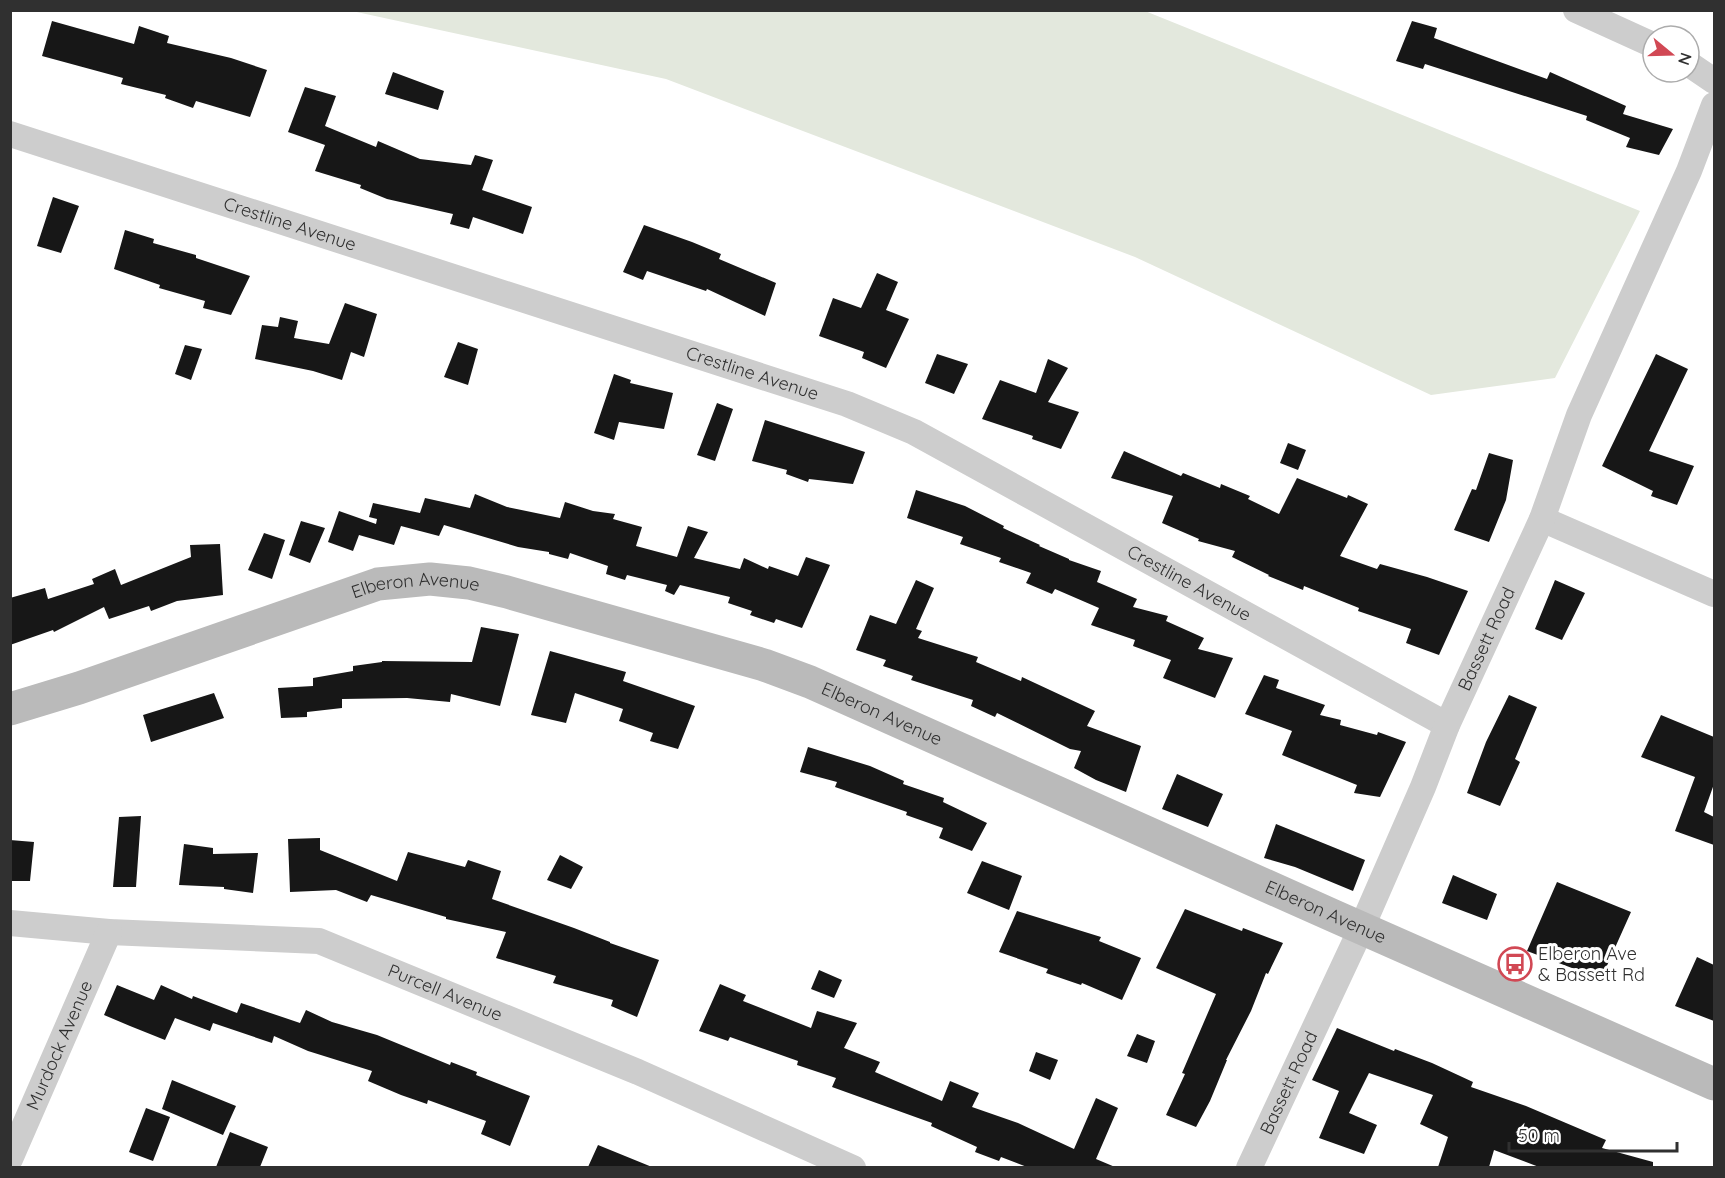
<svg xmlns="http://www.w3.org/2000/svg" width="1725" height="1178" viewBox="0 0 1725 1178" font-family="Quicksand,sans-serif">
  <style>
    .green { fill: #e3e8dd }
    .building { fill: #171717 }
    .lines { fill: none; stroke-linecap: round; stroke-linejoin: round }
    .street { stroke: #cdcdcd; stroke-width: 26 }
    .secondary { stroke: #bababa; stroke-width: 33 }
    .labels { text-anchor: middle; stroke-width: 6; stroke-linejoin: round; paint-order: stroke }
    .street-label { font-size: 18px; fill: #303030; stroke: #fff }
    .poi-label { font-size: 18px; fill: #303030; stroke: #fff; text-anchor: start }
  </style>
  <rect width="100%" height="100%" fill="#fff"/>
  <path class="green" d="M352,11H1145L1640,211L1555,378L1431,395L1135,257L666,79Z"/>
  <path class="building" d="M52,21L134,44L139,26L169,36L167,43L231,58L267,70L250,117L196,101L193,108L165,98L166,95L121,84L123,78L42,56Z
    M1412,21L1437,28L1434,38L1547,79L1550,72L1626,106L1623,114L1673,129L1659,155L1626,147L1630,138L1586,120L1587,116L1425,64L1423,69L1396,61Z
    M393,72L444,91L438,110L385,94Z
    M305,87L336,96L325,126L376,147L378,141L420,159L471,165L475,155L493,160L482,190L532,207L523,234L473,217L469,229L450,224L453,214L387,199L360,188L361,185L315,171L325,145L288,132Z
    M53,197L79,206L61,253L37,246Z
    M644,225L692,242L721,254L719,259L776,283L765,316L707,289L706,291L647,271L643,280L623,272Z
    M125,230L154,239L153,243L196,255V258L250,276L231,315L203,308L205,301L159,288L160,285L114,269Z
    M877,273L898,282L886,310L909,319L886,368L862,358L864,352L819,336L833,298L861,308Z
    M345,303L377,314L364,357L351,352L342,380L313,371L255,359L262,325L278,327L280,317L298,321L294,338L329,344Z
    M458,342L478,349L468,385L444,377Z
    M185,345L202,349L191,380L175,374Z
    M937,354L968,364L954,394L925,383Z
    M1656,354L1688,369L1649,451L1694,466L1677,505L1651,496L1653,491L1602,466Z
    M1048,359L1068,368L1048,402L1079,412L1061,449L1032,439L1033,436L982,419L1000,380L1036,393Z
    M614,374L631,380L630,383L673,393L664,429L619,422L614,440L594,433Z
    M717,403L733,409L715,461L697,455Z
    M765,420L865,452L853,484L809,479L808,482L786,474L787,470L752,461Z
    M1288,443L1306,450L1298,470L1280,463Z
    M1124,451L1181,476L1183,473L1220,488L1221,484L1250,496L1248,499L1279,514L1297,478L1347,498L1348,495L1368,504L1340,556L1377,569L1380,564L1427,577L1468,591L1439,655L1406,643L1411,629L1358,611L1359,608L1304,586L1303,590L1268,576L1269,575L1232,557L1235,551L1198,541L1199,539L1162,523L1173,496L1111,478Z
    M1489,453L1513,460L1506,500L1489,542L1454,530L1472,489L1476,490Z
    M916,490L965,506L1004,526L1003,528L1040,545L1039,546L1069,559V560L1101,571L1097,582L1137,599L1133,607L1168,616L1166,621L1204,638L1198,649L1233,658L1215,698L1163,678L1171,660L1133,646L1135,640L1091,625L1099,608L1055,589L1052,594L1026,583L1031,573L999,562L1001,558L960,544L963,537L907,518Z
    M475,494L507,507L560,518L565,502L593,511L615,514L613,519L642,527L636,546L677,557L688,526L708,532L694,558L740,569L744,558L768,569L769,566L798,576L806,557L830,565L802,628L776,619L774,623L750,615L752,611L728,603L730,597L680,585L674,595L665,591L667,585L627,575L625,580L606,574L608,566L570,553L568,559L549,554V552L518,547L444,525L439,536L401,526L394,545L359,535L353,551L328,542L339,511L376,524L377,519L369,517L373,503L420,513L425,498L470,508Z
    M301,521L325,528L310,563L289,555Z
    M264,533L285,540L272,579L248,570Z
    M220,544L223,595L177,601L151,611L149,606L109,619L104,607L54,632L53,630L10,645V598L45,588L48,599L94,584L92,579L115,569L121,585L191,557L190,545Z
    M916,580L934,588L916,629L922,631L918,638L978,657L976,662L1021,681L1022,677L1095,711L1087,726L1141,746L1126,792L1096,780L1074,768L1081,751L1070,749L997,713L995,717L971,706L973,700L911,680L913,676L883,666L886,660L856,650L870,615L896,624Z
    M1555,580L1585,593L1562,640L1535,629Z
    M481,627L519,634L500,706L451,694L450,702L407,698L342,699V708L307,712V717L281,718L278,688L313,686V678L353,671V666L382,662V661L472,662Z
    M550,651L626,672L623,681L695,706L678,749L650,741L653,733L619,721L623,709L575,693L566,723L531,715Z
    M1264,675L1279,680L1276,688L1325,705L1320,715L1341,720L1340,725L1377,735L1378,732L1406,742L1380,797L1354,793L1357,785L1282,755L1292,731L1245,714Z
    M214,693L224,718L151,742L143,715Z
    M1509,695L1537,707L1515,759L1520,762L1500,806L1467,793L1486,742Z
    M1661,715L1714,737V784L1704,812L1714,817V845L1675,831L1695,777L1641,757Z
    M808,747L870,766L904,781L903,784L944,798L943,802L987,823L972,851L939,838L943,828L906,815L907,812L835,787L837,782L800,772Z
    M1177,774L1223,794L1208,827L1162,809Z
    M141,816L136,887H113L119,817Z
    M1276,824L1365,860L1353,891L1295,867L1264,858Z
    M320,838V850L397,881L408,852L465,867L468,860L501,871L492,899L574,928L610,942V943L659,960L637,1017L611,1006L613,1000L553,983L556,976L496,958L506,932L446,919V917L371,895L367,902L336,890L290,892L288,839Z
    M10,840L34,842L30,881H10Z
    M184,844L213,848V854L258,853L253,893L224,889V887L179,885Z
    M560,855L583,867L571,889L547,880Z
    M982,861L1022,876L1009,910L967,893Z
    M1453,875L1497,894L1487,920L1442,903Z
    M1557,882L1631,912L1601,979L1527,951Z
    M1185,909L1242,931L1243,928L1283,943L1268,974L1266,973L1251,1011L1226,1060H1227L1210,1101L1196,1127L1166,1115L1185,1074L1182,1073L1216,994L1156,968Z
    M1017,911L1101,937L1099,941L1141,958L1122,1000L1082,983L1081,985L1046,973L1048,969L999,952Z
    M1697,957L1714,965V1021L1675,1006Z
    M819,970L842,980L834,998L811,989Z
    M720,984L746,995L743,1001L811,1028L817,1011L857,1023L844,1048L880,1062L875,1072L942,1101L950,1081L979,1093L972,1107L1018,1123L1074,1149L1096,1098L1118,1108L1096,1159L1115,1167H1027L1001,1157L999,1161L975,1152L977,1147L931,1126L932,1123L832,1087L836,1078L797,1065L798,1061L730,1037L728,1041L699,1031Z
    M117,985L154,1000L161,985L192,999L193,996L237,1013L241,1003L300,1023L306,1010L332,1022L377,1035L450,1065L451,1062L477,1072L476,1075L530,1096L510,1146L481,1134L486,1121L428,1100L427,1104L401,1095L368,1081L372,1071L308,1051L274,1036L272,1043L213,1023L210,1031L175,1018L165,1040L130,1026L104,1015Z
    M1337,1028L1394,1051L1395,1049L1432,1063L1473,1082L1471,1087L1526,1106L1606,1140L1602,1148L1653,1162V1167H1539L1494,1150L1489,1167H1438L1448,1137L1420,1124L1433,1095L1369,1073L1349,1113L1377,1125L1364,1154L1319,1138L1339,1091L1312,1080Z
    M1137,1034L1155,1041L1147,1063L1127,1056Z
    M1036,1052L1058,1060L1050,1080L1029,1071Z
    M172,1080L236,1106L223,1135L162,1109Z
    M146,1108L170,1117L153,1161L129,1152Z
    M230,1132L268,1147L260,1167H216Z
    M598,1145L652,1167H588Z"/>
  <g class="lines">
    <g class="street">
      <path d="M1576,10L1653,45"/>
      <path d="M1689,64L1714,81"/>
      <path id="s1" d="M10,134L847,404L914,432L1447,725"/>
      <path d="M1542,519L1714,594"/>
      <path id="s2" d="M10,923L109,932L319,941L638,1072L853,1168"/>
      <path id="s3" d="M10,1159L109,932"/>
      <path id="s4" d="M1249,1168L1361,929L1423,787L1447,725L1542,519L1579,415L1689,171L1714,105"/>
    </g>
    <path class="secondary" id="s5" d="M10,709L79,688L378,584L430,579L469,583L507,592L764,665L810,682L1334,916L1714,1084"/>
  </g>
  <defs>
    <symbol id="bus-ring" viewBox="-11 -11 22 22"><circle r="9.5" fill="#fff" stroke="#d14854" stroke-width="1.5"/><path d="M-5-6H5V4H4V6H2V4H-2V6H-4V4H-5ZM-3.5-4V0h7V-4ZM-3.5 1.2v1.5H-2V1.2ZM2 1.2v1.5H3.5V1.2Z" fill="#d14854"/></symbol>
  </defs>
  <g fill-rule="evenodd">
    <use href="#bus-ring" x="1496" y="945" width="38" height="38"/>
  </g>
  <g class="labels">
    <g class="street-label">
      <text dy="6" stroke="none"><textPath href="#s1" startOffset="294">Crestline Avenue</textPath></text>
      <text dy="6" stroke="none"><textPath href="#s1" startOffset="780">Crestline Avenue</textPath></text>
      <text dy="6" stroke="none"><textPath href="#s1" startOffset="1266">Crestline Avenue</textPath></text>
      <text dy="6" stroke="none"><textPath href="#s5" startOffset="426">Elberon Avenue</textPath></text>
      <text dy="6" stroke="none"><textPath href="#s4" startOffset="580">Bassett Road</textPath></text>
      <text dy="6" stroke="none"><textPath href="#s5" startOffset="914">Elberon Avenue</textPath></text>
      <text dy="6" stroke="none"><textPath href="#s5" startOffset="1400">Elberon Avenue</textPath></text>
      <text dy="6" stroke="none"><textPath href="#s2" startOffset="446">Purcell Avenue</textPath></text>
      <text dy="6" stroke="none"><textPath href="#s3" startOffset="124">Murdock Avenue</textPath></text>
      <text dy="6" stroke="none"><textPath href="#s4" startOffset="94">Bassett Road</textPath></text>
    </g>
    <g class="poi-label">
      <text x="1538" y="960">Elberon Ave<tspan x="1538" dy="21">&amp; Bassett Rd</tspan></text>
    </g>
  </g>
  <rect width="1725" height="1178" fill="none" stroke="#303030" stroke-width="24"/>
  <g transform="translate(1671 54) rotate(109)"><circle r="28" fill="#ffffff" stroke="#acacac" stroke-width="1.5"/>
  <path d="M0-4.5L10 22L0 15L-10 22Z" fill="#d14854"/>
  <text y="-9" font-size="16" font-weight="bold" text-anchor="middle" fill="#303030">N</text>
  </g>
  <path d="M1509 1142v9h168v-9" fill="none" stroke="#303030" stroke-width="3"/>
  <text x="1518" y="1142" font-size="18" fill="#303030" stroke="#ffffff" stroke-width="4.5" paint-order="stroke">50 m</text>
</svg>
